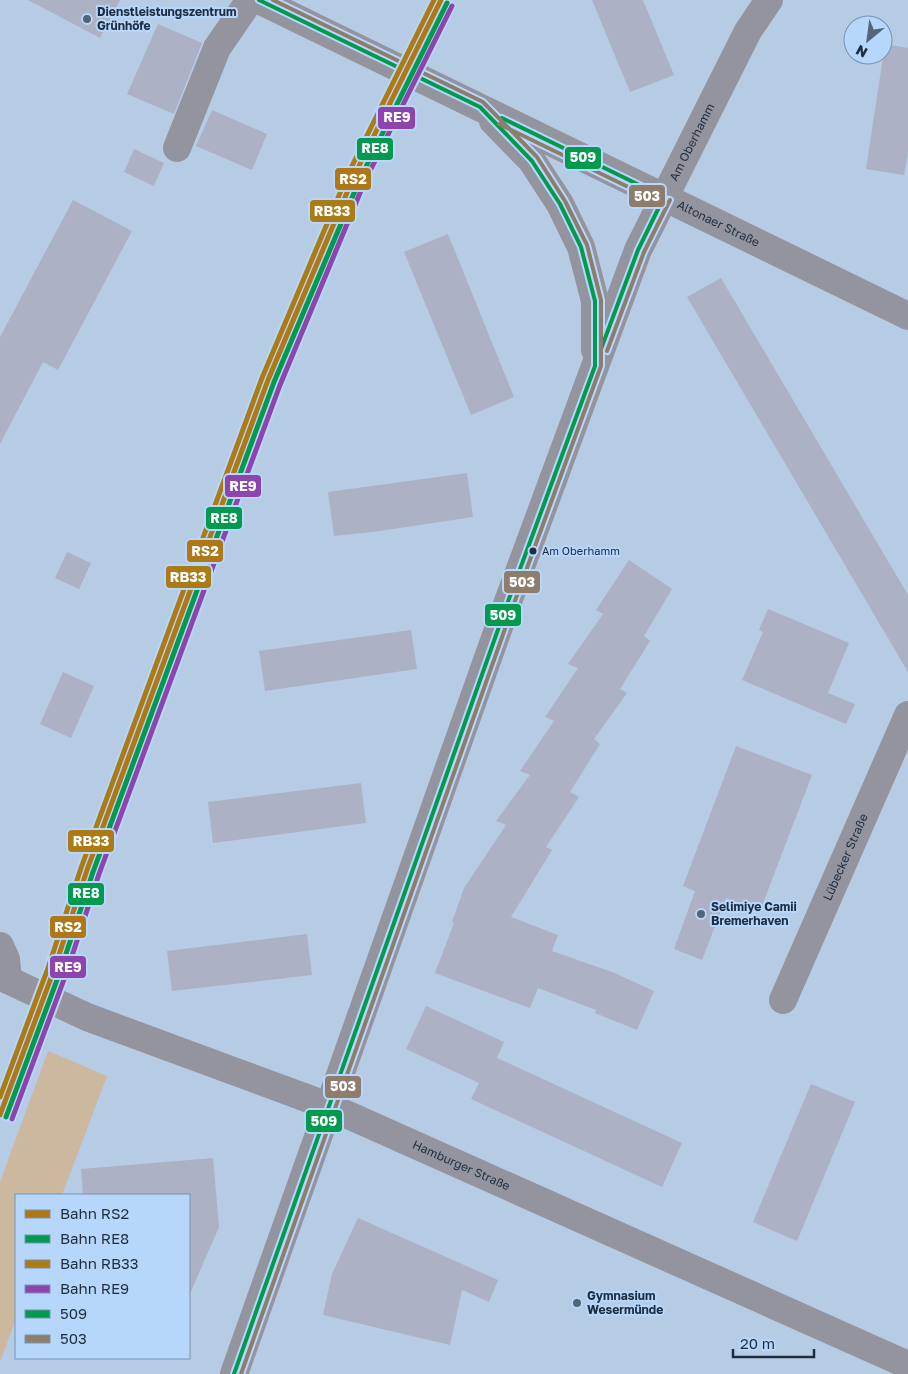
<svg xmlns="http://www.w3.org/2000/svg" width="908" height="1374" viewBox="0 0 908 1374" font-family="'Golos Text',sans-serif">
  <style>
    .green { fill: #ccb89e }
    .building { fill: #adb1c5 }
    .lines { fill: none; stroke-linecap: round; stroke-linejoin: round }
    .minor { stroke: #94949e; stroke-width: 28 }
    .bus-1-casing { stroke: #b6d6fb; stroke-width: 8 }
    .bus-2-casing { stroke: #b6d6fb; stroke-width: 8 }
    .bus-1 { stroke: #039a4f; stroke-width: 4 }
    .bus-2 { stroke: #8e7d6c; stroke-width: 4 }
    .rail-1-casing { stroke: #b6d6fb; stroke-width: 9 }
    .rail-2-casing { stroke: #b6d6fb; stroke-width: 9 }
    .rail-3-casing { stroke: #b6d6fb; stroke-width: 9 }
    .rail-4-casing { stroke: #b6d6fb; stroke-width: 9 }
    .rail-1 { stroke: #b07716; stroke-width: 5 }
    .rail-2 { stroke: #039a4f; stroke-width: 5 }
    .rail-3 { stroke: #ab7c16; stroke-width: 5 }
    .rail-4 { stroke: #8e44ad; stroke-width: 5 }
    .poi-dot { fill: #536579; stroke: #b6d6fb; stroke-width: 2 }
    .bus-dot { fill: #1e2e40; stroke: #b6d6fb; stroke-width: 2 }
    .labels { text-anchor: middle; stroke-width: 4; stroke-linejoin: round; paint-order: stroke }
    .bus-label { font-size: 11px; fill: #1e2e40; stroke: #b6d6fb; text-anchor: start }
    .poi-label { font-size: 12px; font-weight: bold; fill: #1e2e40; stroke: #b6d6fb; text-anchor: start }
    .street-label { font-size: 12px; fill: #1e2e40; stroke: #b6d6fb }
    .line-badge { stroke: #b6d6fb; stroke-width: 2 }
    .badge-label { font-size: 14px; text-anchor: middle; font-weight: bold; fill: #fff }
  </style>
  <rect width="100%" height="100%" fill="#b6cbe4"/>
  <path class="green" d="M48,1051L107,1076L62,1195H16V1319L0,1362V1182Z"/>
  <path class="building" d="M28,0H120L100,38Z
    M592,0H643L674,75L630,92Z
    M158,24L202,43L174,114L127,94Z
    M885,44L908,48V152L904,175L866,169Z
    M212,110L267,134L252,170L196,146Z
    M134,149L164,163L154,186L124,172Z
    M73,200L132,231L58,370L43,362L0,444V337Z
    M448,234L514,397L471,415L404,252Z
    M721,278L908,595V672L687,297Z
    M467,473L473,517L373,532L334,536L328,492Z
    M67,552L91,563L79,589L55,578Z
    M629,560L672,589L644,636L650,641L620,689L627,693L594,739L600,744L570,792L579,797L546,847L552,850L511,917L558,935L552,951L612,972L654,991L637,1030L595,1013L596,1010L538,988L530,1008L435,973L454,923L452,922L464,888L506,825L496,821L530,775L520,771L554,721L545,717L578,668L568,664L603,614L596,610Z
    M768,609L849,643L828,693L855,704L846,724L742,680L763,632L759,630Z
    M411,630L417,669L265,691L259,651Z
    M63,672L94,686L71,738L40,724Z
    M736,746L812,775L760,911L726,898L702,960L674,949L695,891L683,886Z
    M361,783L366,823L213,843L208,802Z
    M307,934L312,975L172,991L167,951Z
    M426,1006L504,1042L497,1058L682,1143L662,1187L471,1099L479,1083L406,1049Z
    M811,1084L855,1102L797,1241L753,1222Z
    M213,1158L219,1227L189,1296V1195H83L81,1169Z
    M358,1218L498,1280L489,1302L462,1290L450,1345L323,1315L332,1274Z"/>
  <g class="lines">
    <g class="minor">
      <path id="s1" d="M259,0L908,316"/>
      <path d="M493,121L532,161L560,204L581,247L595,301V350"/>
      <path d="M177,148L217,48L250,0"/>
      <path d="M0,946L6,959L8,980"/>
      <path id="s2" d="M8,980L87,1017L328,1106L908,1365"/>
      <path id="s3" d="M783,1000L908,715"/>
      <path id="s4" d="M234,1374L506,607L638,250L748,31L769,0"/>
    </g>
    <defs>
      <path id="bus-1" d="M502,118L664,197
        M601,349L638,250L664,197
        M234,1374L506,607L595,366V301L581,247L560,204L532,161L480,107L259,0"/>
      <path id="bus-2" d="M499,124L661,203
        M607,351L644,252L670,200
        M241,1374L512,609L601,366V300L587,245L565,201L537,157L483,102L273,0"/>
    </defs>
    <use href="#bus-1" class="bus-1-casing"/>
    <use href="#bus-2" class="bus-2-casing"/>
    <use href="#bus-1" class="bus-1"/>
    <use href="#bus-2" class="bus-2"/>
    <defs>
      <path id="rail-1" d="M0,1115L54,970L87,870L268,380L354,176L441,0"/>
      <path id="rail-2" d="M6,1117L60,972L93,872L274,382L360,179L447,3"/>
      <path id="rail-3" d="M0,1097L48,968L81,868L262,378L348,174L434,0"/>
      <path id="rail-4" d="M12,1119L66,974L99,874L280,385L365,181L452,6"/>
    </defs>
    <use href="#rail-1" class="rail-1-casing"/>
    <use href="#rail-2" class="rail-2-casing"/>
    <use href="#rail-3" class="rail-3-casing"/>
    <use href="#rail-4" class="rail-4-casing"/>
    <use href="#rail-1" class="rail-1"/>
    <use href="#rail-2" class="rail-2"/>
    <use href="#rail-3" class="rail-3"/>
    <use href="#rail-4" class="rail-4"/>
  </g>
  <g class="poi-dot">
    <circle cx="87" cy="19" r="5"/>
    <circle cx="701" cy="914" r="5"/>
    <circle cx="577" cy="1303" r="5"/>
  </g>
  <circle class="bus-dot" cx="533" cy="551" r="4.5"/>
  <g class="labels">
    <g class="bus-label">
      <text x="542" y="555">Am Oberhamm</text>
    </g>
    <g class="poi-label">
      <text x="97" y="16">Dienstleistungszentrum<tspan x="97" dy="14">Grünhöfe</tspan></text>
      <text x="711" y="911">Selimiye Camii<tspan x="711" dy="14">Bremerhaven</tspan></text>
      <text x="587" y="1300">Gymnasium<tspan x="587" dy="14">Wesermünde</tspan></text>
    </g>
    <g class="street-label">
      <text dy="4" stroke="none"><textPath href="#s4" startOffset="1315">Am Oberhamm</textPath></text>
      <text dy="4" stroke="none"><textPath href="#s1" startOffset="511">Altonaer Straße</textPath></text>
      <text dy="4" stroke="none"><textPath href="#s3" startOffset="156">Lübecker Straße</textPath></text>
      <text dy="4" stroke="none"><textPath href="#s2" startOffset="490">Hamburger Straße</textPath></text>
    </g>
  </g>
  <g class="line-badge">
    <rect x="377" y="106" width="39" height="24" rx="5" fill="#8e44ad"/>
    <rect x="356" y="137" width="38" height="24" rx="5" fill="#039a4f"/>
    <rect x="564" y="146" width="38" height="24" rx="5" fill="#039a4f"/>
    <rect x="334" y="167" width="38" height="24" rx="5" fill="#b07716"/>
    <rect x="628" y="184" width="38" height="24" rx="5" fill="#8e7d6c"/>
    <rect x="309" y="199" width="47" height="24" rx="5" fill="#ab7c16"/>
    <rect x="224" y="474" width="38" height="24" rx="5" fill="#8e44ad"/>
    <rect x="205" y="506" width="38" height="24" rx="5" fill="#039a4f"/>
    <rect x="186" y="539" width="38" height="24" rx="5" fill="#b07716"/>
    <rect x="165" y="565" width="47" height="24" rx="5" fill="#ab7c16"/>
    <rect x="503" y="570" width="38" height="24" rx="5" fill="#8e7d6c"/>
    <rect x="484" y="603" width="38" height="24" rx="5" fill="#039a4f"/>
    <rect x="67" y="829" width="48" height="24" rx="5" fill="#ab7c16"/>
    <rect x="67" y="882" width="38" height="24" rx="5" fill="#039a4f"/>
    <rect x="49" y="915" width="38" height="24" rx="5" fill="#b07716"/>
    <rect x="49" y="955" width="38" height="24" rx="5" fill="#8e44ad"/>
    <rect x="324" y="1075" width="38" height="24" rx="5" fill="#8e7d6c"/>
    <rect x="305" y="1109" width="38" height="24" rx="5" fill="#039a4f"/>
  </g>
  <g class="badge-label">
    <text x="397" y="122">RE9</text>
    <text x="375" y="153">RE8</text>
    <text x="583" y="162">509</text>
    <text x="353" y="184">RS2</text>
    <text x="647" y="201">503</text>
    <text x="332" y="216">RB33</text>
    <text x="243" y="491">RE9</text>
    <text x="224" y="523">RE8</text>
    <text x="205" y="556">RS2</text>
    <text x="188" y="582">RB33</text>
    <text x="522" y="587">503</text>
    <text x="503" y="620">509</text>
    <text x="91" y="846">RB33</text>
    <text x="86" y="898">RE8</text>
    <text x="68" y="932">RS2</text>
    <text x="68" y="972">RE9</text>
    <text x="343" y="1091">503</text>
    <text x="324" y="1126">509</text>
  </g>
  <rect x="15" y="1194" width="175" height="165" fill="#b6d6fb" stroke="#7993b0"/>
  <rect x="25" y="1210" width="25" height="8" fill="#b07716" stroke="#7993b0"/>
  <text x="60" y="1219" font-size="15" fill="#1e2e40">Bahn RS2</text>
  <rect x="25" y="1235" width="25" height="8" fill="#039a4f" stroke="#7993b0"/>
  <text x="60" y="1244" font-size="15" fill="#1e2e40">Bahn RE8</text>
  <rect x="25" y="1260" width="25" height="8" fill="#ab7c16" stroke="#7993b0"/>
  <text x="60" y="1269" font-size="15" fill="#1e2e40">Bahn RB33</text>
  <rect x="25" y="1285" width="25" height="8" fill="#8e44ad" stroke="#7993b0"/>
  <text x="60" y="1294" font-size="15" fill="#1e2e40">Bahn RE9</text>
  <rect x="25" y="1310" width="25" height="8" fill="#039a4f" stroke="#7993b0"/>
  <text x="60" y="1319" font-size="15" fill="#1e2e40">509</text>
  <rect x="25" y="1335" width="25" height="8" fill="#8e7d6c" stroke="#7993b0"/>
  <text x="60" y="1344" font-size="15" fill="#1e2e40">503</text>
  <g transform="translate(868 40) rotate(209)"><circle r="24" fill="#b6d6fb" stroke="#7993b0"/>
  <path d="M0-4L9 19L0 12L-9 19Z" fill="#536579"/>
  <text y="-8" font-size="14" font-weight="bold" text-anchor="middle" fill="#1e2e40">N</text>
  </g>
  <path d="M733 1349v8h81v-8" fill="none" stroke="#1e2e40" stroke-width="2.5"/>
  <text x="740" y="1349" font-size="15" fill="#1e2e40" stroke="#b6d6fb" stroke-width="4" paint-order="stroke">20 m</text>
</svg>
